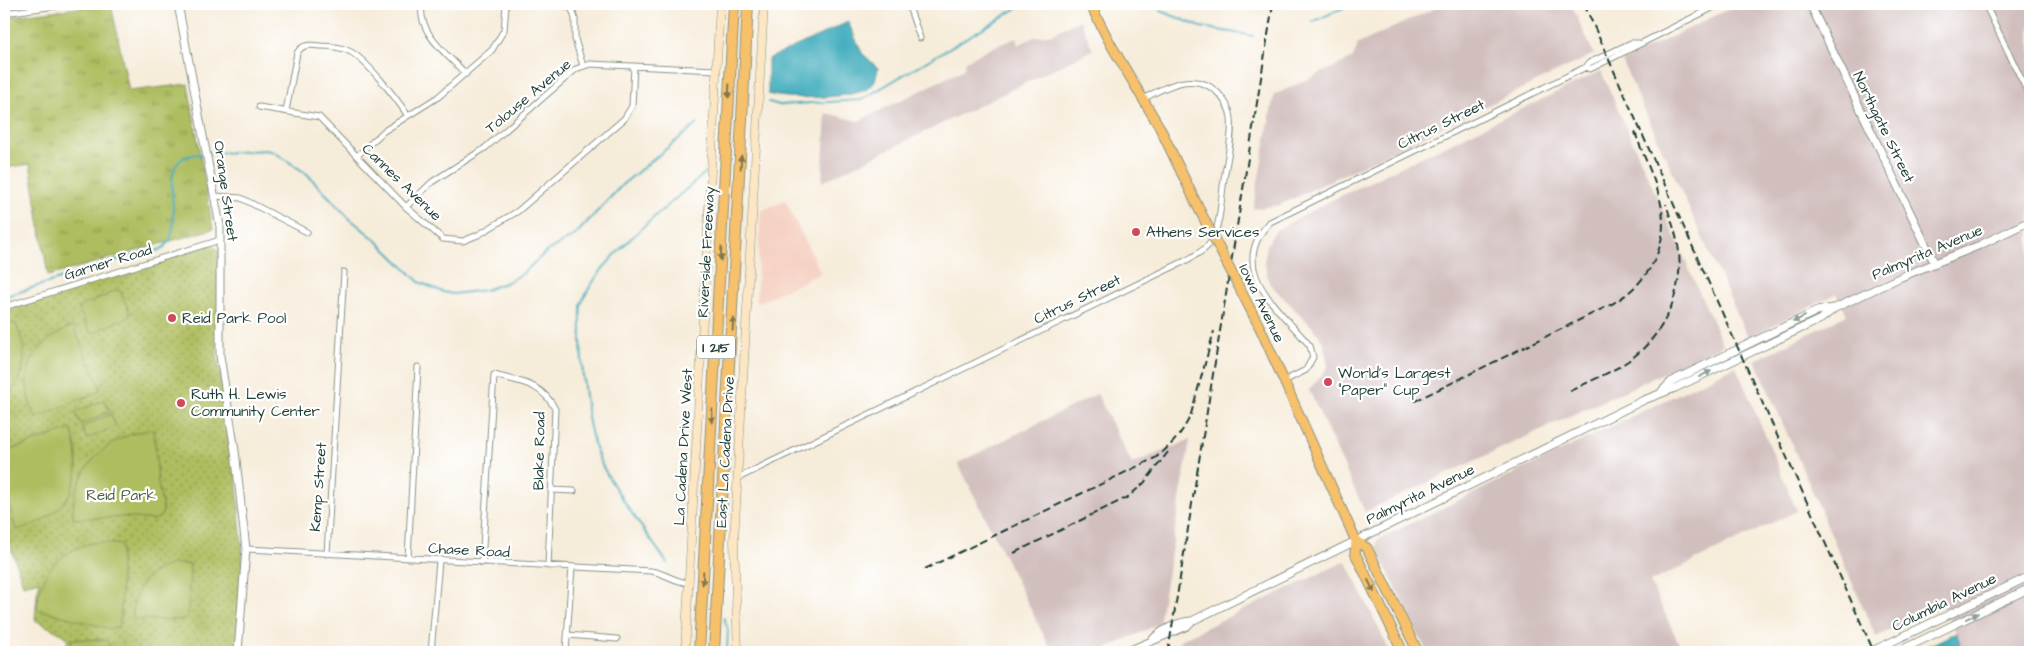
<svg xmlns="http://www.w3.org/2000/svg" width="2034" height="656" viewBox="0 0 2034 656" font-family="'Architects Daughter',sans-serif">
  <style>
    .built { fill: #f6d2c4 }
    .industrial { fill: #d1bfbe }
    .grass { fill: url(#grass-tufts); stroke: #667d4a }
    .park { fill: url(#park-dots); stroke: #667d4a }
    .pitch { fill: #aebd5f; stroke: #667d4a }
    .water { fill: #3eabbc; stroke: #2e7478 }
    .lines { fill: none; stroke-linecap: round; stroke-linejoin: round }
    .stream { stroke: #3eabbc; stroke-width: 2 }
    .minor-casing { stroke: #8a9487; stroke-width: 7 }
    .tertiary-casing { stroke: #8a9487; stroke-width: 9 }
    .secondary-casing { stroke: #8a9487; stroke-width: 9 }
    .primary-casing { stroke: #8a9487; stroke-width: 11 }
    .motorway-casing { stroke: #8a9487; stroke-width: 12 }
    .minor { stroke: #fff; stroke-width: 5 }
    .tertiary { stroke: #fff; stroke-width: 7 }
    .secondary { stroke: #fce6c4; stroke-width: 8 }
    .primary { stroke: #f7c06b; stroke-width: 9 }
    .motorway { stroke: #f7c06b; stroke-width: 10 }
    .rail { stroke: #1f3d34; stroke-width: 2; stroke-dasharray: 8 4; stroke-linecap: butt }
    .primary-bridge-casing { stroke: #8a9487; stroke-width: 11; stroke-linecap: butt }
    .primary-bridge { stroke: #f7c06b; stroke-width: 9 }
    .oneway { fill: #80784d }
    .oneway2 { fill: #8f9e9a }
    .poi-dot { fill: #d1495b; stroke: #fff; stroke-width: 2 }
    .labels { text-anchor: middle; stroke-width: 4.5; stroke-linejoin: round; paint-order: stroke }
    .shield { fill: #fff; stroke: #627771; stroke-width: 1 }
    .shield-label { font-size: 14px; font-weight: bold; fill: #1f3d34 }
    .street-label { font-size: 15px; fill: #1f3d34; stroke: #fff }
    .poi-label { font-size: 15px; fill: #1f3d34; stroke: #fff; text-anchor: start }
    .park-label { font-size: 15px; fill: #4a6341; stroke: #fff }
  </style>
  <defs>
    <pattern id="grass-tufts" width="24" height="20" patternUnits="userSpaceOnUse" patternTransform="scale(1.25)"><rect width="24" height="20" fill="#aebd5f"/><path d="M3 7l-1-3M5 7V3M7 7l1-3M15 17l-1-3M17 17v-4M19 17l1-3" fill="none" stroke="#8d9b4f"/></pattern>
    <pattern id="park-dots" width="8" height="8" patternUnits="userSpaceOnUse" patternTransform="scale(1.25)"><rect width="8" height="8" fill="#aebd5f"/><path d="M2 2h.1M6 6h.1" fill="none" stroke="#8d9b4f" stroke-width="1.8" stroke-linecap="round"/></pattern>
  </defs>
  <rect width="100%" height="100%" fill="#fff"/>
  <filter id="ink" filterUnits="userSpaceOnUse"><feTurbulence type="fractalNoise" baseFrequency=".02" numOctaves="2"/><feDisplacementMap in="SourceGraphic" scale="10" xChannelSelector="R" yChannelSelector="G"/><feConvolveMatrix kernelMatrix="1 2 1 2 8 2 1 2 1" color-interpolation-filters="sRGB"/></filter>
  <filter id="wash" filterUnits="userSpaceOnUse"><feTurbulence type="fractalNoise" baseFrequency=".0096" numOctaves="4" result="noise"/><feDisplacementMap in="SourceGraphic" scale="20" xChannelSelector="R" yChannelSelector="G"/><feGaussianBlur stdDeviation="1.12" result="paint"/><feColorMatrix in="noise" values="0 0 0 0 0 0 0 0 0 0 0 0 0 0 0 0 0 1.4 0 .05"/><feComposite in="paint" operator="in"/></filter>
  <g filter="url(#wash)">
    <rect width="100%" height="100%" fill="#f6ecda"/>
    <path class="built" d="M785,200L821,273L760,302L756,301L761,211Z"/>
    <path class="industrial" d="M1444,4H1571L1594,54L1280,205L1253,209L1274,95L1353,58L1358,44Z
      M1739,4H2030V652H1965L1943,606L1876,637L1755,360L1847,315L1836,294L1748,338L1622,61Z
      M1080,20L1093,50L822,182L826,113L858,121L963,70L966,61L993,47L1016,38L1018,45L1034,37L1052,34Z
      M1601,71L1723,345L1365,512L1309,390L1328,367L1324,343L1313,328L1269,283L1264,261L1267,245L1276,230L1328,202Z
      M1736,366L1797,511L1650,582L1683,652H1427L1376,548L1377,540Z
      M1097,394L1132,464L1190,440L1159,624L1099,652H1052L958,463Z
      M1346,561L1390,652H1178L1180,640Z"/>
    <path class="grass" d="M111,4L129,91L188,84L213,229L48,276L30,164L4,168V17Z"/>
    <path class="park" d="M211,244L219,251L217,354L236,473L243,559L236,652H68L67,637L35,620L37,593L40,581L23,585L4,526V310Z"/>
    <path class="pitch" d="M116,290L120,291L130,313L129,317L120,321L117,320L115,323L106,327L103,326L102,329L93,333L90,332L79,310L80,307L89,302L93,303L94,300L103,296L106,297L107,294Z
      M15,323C30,353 26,376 4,400V328Z
      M73,326L100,387L99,391L36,418C15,375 31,344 73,326Z
      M104,400L110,411L81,424L75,412Z
      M111,414L116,426L87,439L82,427Z
      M71,429C88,479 69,517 16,530L4,487V452Z
      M154,430L158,483L163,510L161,516L154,520L126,517L73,519C70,472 108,432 154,430Z
      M99,542L121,545V617L118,627L110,629L37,609C39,572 62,547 99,542Z
      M173,564H190L188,614L182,620L133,619C131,591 147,571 173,564Z
      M71,639L107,640L110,646L108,652H72Z"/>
    <path class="water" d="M848,22L862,53L878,68C877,75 875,84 869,88C853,99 786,100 768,94V59Z
      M1956,633L1964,652H1915Z"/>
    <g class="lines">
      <path class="stream" d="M1161,11L1201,27L1253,36
        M1313,22L1351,4
        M769,102L779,105L861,100L1024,4
        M208,154L266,150L274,152L307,174L349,218L377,241L419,282L443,292L453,294L485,290L508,282L522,274L547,251L575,235L623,184L697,124
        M4,297L139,253C148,252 159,252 165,246C190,222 146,153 203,154
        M667,563C646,532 621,501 603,467C583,429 580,349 581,305C597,259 670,205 706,172
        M724,618L728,630L727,652"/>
    </g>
  </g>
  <g filter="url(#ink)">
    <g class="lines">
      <defs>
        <path id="minor" d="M422,4C417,33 448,55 466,74
          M539,4L564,5L572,9L575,19V39L583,66
          M908,4L920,38
          M1986,6L2030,97
          M4,13L71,4
          M1586,67L1590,69L1720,4
          M259,107L319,117L406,207L443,239L463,241L478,235L518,211L624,119L632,106L634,66
          M286,111L297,53C303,43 311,45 321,46C331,46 342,47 351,52C368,62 397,99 408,116
          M357,156L384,131L438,97L492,50L504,30L506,4
          M215,196L241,198L307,232
          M406,207L432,182L485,148L576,69L590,64L716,70
          M4,307L220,240
          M1284,381L1306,370L1313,357L1310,346C1282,311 1224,270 1270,222L1586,67L1589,63L1631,43H1639
          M738,478L1187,260C1195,255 1205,251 1211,242C1221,225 1221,198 1224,179C1227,159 1233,137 1231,118C1230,108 1224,99 1217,92C1194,71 1166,86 1143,99
          M551,490L574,491
          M246,549L651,571C665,573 674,582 689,583
          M327,554L344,272
          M408,558L418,367
          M482,563L494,375C521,382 542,383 555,409L548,566
          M568,635L617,639
          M431,652L439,561
          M566,652L572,567"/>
        <path id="tertiary" d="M178,4L220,226V356L235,451L246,549L238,652
          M1810,4L1934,262
          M1662,391L1672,381L1817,311L1833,308
          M1152,640C1160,631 1179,621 1192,621
          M1126,652L1187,626L1192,621L1644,400L1675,388L1821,319L1835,308L1901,277L1980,245L2030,221
          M1870,652L2030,576
          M1897,652L2030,588"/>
        <path id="secondary" d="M685,652L720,4
          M738,652L734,541L764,4"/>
        <path id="primary" d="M1090,4L1110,43L1160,128L1200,211
          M1261,330L1356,541L1355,553L1403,652
          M1356,541L1367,548L1418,652"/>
        <path id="motorway" d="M699,652L734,4
          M714,652L748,4"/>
      </defs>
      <use href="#minor" class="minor-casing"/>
      <use href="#tertiary" class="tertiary-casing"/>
      <use href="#secondary" class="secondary-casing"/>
      <use href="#primary" class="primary-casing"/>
      <use href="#motorway" class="motorway-casing"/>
      <use href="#minor" class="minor"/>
      <use href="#tertiary" class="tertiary"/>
      <use href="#secondary" class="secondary"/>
      <use href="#primary" class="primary"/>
      <use href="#motorway" class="motorway"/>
      <path class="rail" d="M1584,4L1874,652
        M1570,391C1588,382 1608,374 1625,363C1662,339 1683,296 1679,252C1677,235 1671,220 1666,204
        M1415,401L1610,305C1647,285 1670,248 1661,204C1656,180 1643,156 1635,132
        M1014,553L1128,497L1144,483L1168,452
        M925,569L1155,458C1171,446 1183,433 1191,414L1214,331
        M1168,652L1273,4"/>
      <defs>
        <path id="primary-bridge" d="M1200,211L1261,330"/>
      </defs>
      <use href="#primary-bridge" class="primary-bridge-casing"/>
      <use href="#primary-bridge" class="primary-bridge"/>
    </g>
    <defs><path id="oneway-solid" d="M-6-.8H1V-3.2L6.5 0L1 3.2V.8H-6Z" transform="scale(1.25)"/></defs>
    <g class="oneway">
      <use href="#oneway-solid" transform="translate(729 91) rotate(93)"/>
      <use href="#oneway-solid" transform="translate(741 162) rotate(-87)"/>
      <use href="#oneway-solid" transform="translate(721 254) rotate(93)"/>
      <use href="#oneway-solid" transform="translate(733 324) rotate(-87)"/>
      <use href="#oneway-solid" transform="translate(712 416) rotate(93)"/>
      <use href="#oneway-solid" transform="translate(703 578) rotate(93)"/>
      <use href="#oneway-solid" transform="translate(1371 586) rotate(64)"/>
    </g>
    <g class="oneway2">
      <use href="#oneway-solid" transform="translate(1799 319) rotate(155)"/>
      <use href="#oneway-solid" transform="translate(1705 374) rotate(-26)"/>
      <use href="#oneway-solid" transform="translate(1972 616) rotate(-26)"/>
    </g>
  </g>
  <g class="poi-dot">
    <circle cx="1136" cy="232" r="5"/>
    <circle cx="172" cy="318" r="5"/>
    <circle cx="1328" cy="382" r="5"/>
    <circle cx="181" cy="403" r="5"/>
  </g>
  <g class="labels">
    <rect class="shield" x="697" y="335.5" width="38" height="23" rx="4"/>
    <g class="shield-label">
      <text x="716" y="352">I 215</text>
    </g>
    <g class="street-label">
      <text transform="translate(528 96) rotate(-40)" y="5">Tolouse Avenue</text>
      <text transform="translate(1441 124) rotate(-26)" y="5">Citrus Street</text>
      <text transform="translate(1884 127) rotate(64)" y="5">Northgate Street</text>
      <text transform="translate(402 182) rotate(44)" y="5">Cannes Avenue</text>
      <text transform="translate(226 191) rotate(82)" y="5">Orange Street</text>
      <text transform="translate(706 252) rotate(-87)" y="5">Riverside Freeway</text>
      <text transform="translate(1927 252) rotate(-23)" y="5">Palmyrita Avenue</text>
      <text transform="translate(108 262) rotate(-17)" y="5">Garner Road</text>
      <text transform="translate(1077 299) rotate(-26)" y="5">Citrus Street</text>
      <text transform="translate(1262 303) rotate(64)" y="5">Iowa Avenue</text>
      <text transform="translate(683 447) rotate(-87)" y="5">La Cadena Drive West</text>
      <text transform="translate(539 451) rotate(-89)" y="5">Blake Road</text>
      <text transform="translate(725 452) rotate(-87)" y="5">East La Cadena Drive</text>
      <text transform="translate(318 487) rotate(-86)" y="5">Kemp Street</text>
      <text transform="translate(1420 494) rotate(-26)" y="5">Palmyrita Avenue</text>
      <text transform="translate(469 550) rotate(3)" y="5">Chase Road</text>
      <text transform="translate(1944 602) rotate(-26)" y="5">Columbia Avenue</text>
    </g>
    <g class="poi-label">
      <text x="1146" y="237">Athens Services</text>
      <text x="182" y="323">Reid Park Pool</text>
      <text x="1338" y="378">World's Largest<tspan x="1338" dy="17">"Paper" Cup</tspan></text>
      <text x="191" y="399">Ruth H. Lewis<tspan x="191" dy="17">Community Center</tspan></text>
    </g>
    <g class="park-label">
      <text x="121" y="500">Reid Park</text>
    </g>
  </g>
  <rect width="2034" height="656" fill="none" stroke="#fff" stroke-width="20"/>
</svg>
